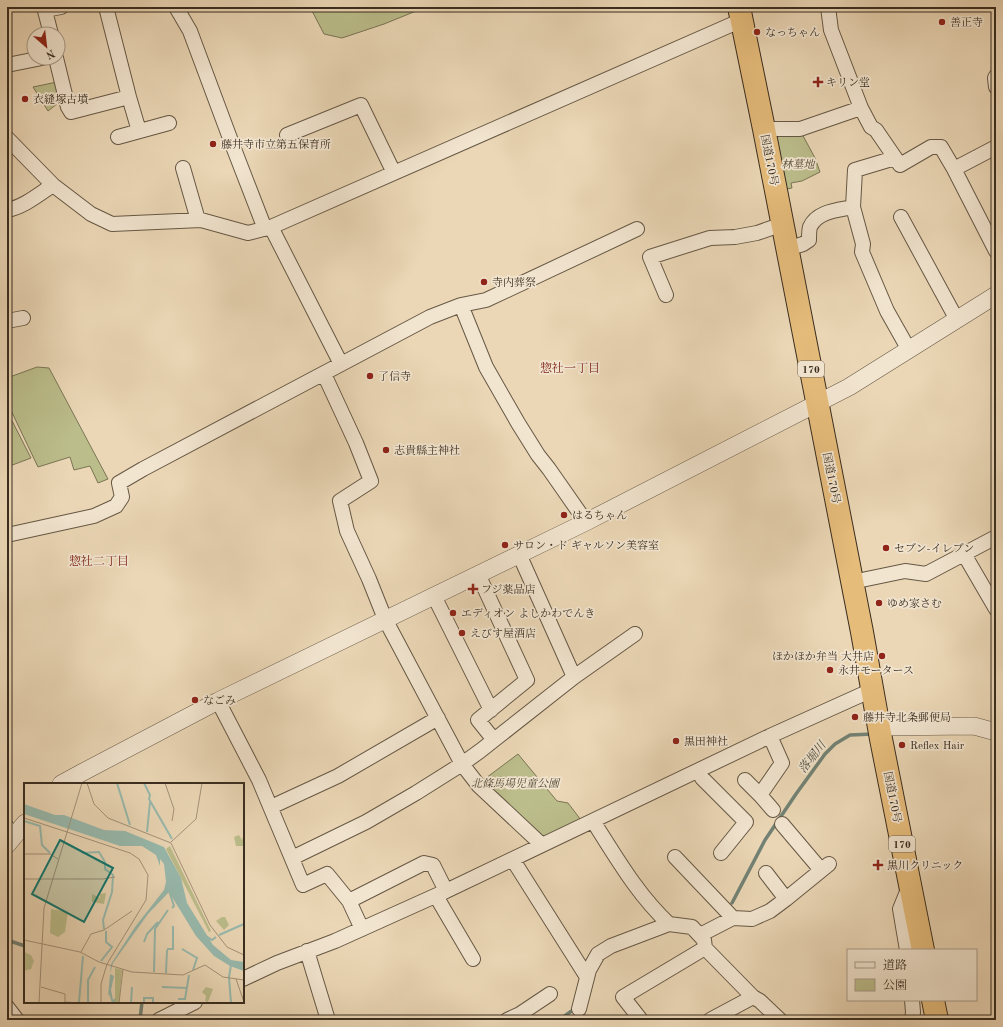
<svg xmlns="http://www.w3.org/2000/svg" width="1003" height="1027" viewBox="0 0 1003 1027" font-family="'Old Standard TT','Noto Serif JP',serif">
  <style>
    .green { fill: #bbbd8b; stroke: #7a7555 }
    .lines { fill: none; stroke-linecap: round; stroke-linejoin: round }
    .stream { stroke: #728275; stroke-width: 3.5 }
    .minor-casing { stroke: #665845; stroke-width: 16 }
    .tertiary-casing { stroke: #665845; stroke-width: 18 }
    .trunk-casing { stroke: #392d1f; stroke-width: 24 }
    .minor { stroke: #f2e5d0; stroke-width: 14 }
    .tertiary { stroke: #f2e5d0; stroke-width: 17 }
    .trunk { stroke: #e6bc7b; stroke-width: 22 }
    .poi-dot { fill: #8f2418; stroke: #f2e5d0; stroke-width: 1.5 }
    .labels { text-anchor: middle; stroke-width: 3.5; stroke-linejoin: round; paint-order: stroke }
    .shield { fill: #f2e5d0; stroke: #706454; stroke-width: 1 }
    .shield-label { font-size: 10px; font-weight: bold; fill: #392d1f }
    .poi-label { font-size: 11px; fill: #392d1f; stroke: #f2e5d0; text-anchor: start }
    .street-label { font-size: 11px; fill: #392d1f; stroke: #f2e5d0 }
    .park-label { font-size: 11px; font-style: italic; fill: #534a35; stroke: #f2e5d0 }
    .neighbourhood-label { font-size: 12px; fill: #7a1f14; stroke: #f2e5d0 }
    .water-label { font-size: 12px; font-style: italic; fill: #515043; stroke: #f2e5d0 }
    .inset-river { fill: none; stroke: #98baae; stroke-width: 2 }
    .inset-road { fill: none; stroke: #a4937a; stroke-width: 1 }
    .view { fill: #0f766e; fill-opacity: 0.15; stroke: #0f766e; stroke-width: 2 }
    .inset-edge { fill: none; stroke: #392d1f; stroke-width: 2 }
  </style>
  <rect width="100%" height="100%" fill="#ebd7b6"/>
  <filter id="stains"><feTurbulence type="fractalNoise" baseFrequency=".005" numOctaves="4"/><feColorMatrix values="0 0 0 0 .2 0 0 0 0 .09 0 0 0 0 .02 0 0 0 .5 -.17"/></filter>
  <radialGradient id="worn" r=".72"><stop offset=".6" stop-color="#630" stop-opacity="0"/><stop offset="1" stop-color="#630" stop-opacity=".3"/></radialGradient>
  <path class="green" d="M310,7H426L384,24L342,38L324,34Z
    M57,82L62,100L48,111L33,87Z
    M801,132L815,158L820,172L802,181L791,183L792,188L786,189L775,136Z
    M37,367L49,368L108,479L98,483L90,466L74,470L70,457L38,467L7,402V378Z
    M7,411L31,458L7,467Z
    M518,754L557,801L568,803L581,820L544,839L482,781Z"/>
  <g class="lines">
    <path class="stream" d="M732,903L765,840L796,794L825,754L835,744L850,735L873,734
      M7,940L25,946
      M140,1020L142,1002
      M559,1020L573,1010"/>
    <defs>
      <path id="minor" d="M44,7L51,34
        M106,7L129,97L139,131
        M176,7L190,31L234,149L265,229
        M828,7L831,30L861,108
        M45,10L61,7
        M56,58L68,107L71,112L129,97
        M7,65L42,58
        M996,76L995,78L996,87
        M764,129H800L861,108L871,127L876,130L900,165L931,147H941L954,169
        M287,135L361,105L394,173
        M118,137L169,123
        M7,138L53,185L91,214L112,224L201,220L248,233L271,227L742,20
        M996,147L954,169L996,251
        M895,158L855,170L853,207L863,244L862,252L887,311L909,350
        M183,168L198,220
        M7,210C24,207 39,194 53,185
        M901,217L957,320
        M271,227L341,364
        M787,249L803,244L809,240C809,236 809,230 810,227C817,211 839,210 853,207
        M666,295L650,257L710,238L735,237L757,233L783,224
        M461,305L486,367L518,423L538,455L549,469L586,522
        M7,321L23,318
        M324,374L356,443L371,481L340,501L347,531L369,579L385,619L462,764L479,786L542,845
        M7,535L94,516L116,506L122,497L119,483L143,469L430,317L461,305L486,300L637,229
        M519,554L574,677
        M964,554L996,609
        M478,574L527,680L478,720L494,740
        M852,582L905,571L926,574L996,537
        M434,596L491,710
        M218,701L259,780L303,885L327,874L349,901L362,929
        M699,770L702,778L746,822L721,853
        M745,780L760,795L773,810
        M760,795L782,763L770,736
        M271,807L338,776L438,718
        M593,821C616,857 637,894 669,924
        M782,824L821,870
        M7,827L12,839
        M675,857L733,918
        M292,858L366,822L416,793L462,764L480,751L574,677L635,634
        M513,860L587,977
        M766,873L786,899
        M436,896L473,959
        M349,901L424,863L433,865L446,891
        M700,935L733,918L752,919L770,911L786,899L829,864
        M907,950L900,909L909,887
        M307,951L328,1020
        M243,979L277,963L335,941L446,891L770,736L872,690
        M912,1000L913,1012L912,1020
        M7,1007L17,1020
        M579,1009L589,970L598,954L611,946L669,924L692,927L704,940L705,948L753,997L760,1001L780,1020
        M159,1020L195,1002
        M507,1020L520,1014L550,994
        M641,1020L623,997L705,948
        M710,1020L753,997"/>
      <path id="tertiary" d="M879,727L974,726L996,732
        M61,784L83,772L218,701L586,522L849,387L996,295
        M7,845L25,823"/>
      <path id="trunk" d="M739,7L764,129L862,632L881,739L923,950
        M933,1000L937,1020"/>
    </defs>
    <use href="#minor" class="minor-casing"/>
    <use href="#tertiary" class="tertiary-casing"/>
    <use href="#trunk" class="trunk-casing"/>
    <use href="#minor" class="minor"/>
    <use href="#tertiary" class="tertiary"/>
    <use href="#trunk" class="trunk"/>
  </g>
  <g class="poi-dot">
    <circle cx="942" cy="22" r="4"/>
    <circle cx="757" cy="32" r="4"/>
    <path d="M816 76h4v4h4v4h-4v4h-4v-4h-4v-4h4z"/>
    <circle cx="25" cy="99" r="4"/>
    <circle cx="213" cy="144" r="4"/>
    <circle cx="484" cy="282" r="4"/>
    <circle cx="370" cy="376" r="4"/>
    <circle cx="386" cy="450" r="4"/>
    <circle cx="564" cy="515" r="4"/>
    <circle cx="505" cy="545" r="4"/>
    <circle cx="886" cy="548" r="4"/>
    <path d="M471 583h4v4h4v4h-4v4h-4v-4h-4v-4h4z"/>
    <circle cx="879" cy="603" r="4"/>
    <circle cx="453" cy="613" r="4"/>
    <circle cx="462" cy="633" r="4"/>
    <circle cx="882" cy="656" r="4"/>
    <circle cx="830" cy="670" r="4"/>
    <circle cx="195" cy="700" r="4"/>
    <circle cx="855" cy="717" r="4"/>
    <circle cx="676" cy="741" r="4"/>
    <circle cx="902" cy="745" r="4"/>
    <path d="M876 859h4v4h4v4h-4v4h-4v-4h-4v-4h4z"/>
  </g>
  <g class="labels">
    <g class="shield">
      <rect x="798" y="361" width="26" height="16" rx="3"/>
      <rect x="889" y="836" width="26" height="16" rx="3"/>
    </g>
    <g class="shield-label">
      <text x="811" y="373">170</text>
      <text x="902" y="848">170</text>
    </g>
    <g class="poi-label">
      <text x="950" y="26">善正寺</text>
      <text x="765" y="36">なっちゃん</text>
      <text x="826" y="86">キリン堂</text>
      <text x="33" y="103">衣縫塚古墳</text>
      <text x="221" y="148">藤井寺市立第五保育所</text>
      <text x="492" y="286">寺内葬祭</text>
      <text x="378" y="380">了信寺</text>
      <text x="394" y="454">志貴縣主神社</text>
      <text x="572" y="519">はるちゃん</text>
      <text x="513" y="549">サロン・ド ギャルソン美容室</text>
      <text x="894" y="552">セブン-イレブン</text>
      <text x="481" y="593">フジ薬品店</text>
      <text x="887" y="607">ゆめ家さむ</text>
      <text x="461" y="617">エディオン よしかわでんき</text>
      <text x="470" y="637">えびす屋酒店</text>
      <text x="874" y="660" text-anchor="end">ほかほか弁当 大井店</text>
      <text x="838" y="674">永井モータース</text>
      <text x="203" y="704">なごみ</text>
      <text x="863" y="721">藤井寺北条郵便局</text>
      <text x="684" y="745">黒田神社</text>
      <text x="910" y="749">Reflex Hair</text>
      <text x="887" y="869">黒川クリニック</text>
    </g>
    <g class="street-label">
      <text transform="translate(770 160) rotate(79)" y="4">国道170号</text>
      <text transform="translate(832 478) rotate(79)" y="4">国道170号</text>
      <text transform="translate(893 797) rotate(79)" y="4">国道170号</text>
    </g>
    <g class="park-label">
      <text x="798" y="168">林墓地</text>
      <text x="515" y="787">北條馬場児童公園</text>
    </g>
    <g class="neighbourhood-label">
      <text x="570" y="372">惣社一丁目</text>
      <text x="99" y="565">惣社二丁目</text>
    </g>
    <g class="water-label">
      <text transform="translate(812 757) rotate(-52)" y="4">落堀川</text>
    </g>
  </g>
  <g transform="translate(24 783)">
    <rect width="220" height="220" fill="#ebd7b6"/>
    <path d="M220,51V63H212L210,54L215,52L218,57ZM146,63L187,148L185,149L142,66ZM82,110L80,121L68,119V111L76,115V111ZM27,126L44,129L41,149L34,154L26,150ZM198,134H201L205,142L200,147L192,138ZM0,169L7,172L10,178L7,186L0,188ZM91,185L98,187L95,220H91ZM182,204L189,206L184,219L181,218L182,213L178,209Z" fill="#bbbd8b"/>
    <path d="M0,21L31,32H40L80,47L101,48L140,64L157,95L163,120L189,162L207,177L220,179V188L206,183L190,173L172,153L145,109L124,131L89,180L86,191L90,193L87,207L89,217L91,215V220H88L85,211L84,213L87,181L111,144L140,107L142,99L140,81L136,76V83L132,72L118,63H96L0,31Z" fill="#98baae"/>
    <path class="inset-river" d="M93,0L106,42M120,0L126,12L125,16L148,56M0,38L16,43L18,62L26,70M123,49L126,19M58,70L75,69L81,79V86L89,92L88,109L79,137L80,146M145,108L150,123L148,125M195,152L220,141M182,153L188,157L192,154M120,159L123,151L134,139M143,166H149V143M158,166L173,175L169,187M77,178L88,164L82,159V148M130,189L131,146L144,127M142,190L143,167M138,204L163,205M154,216H161L165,192M55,219L59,173M64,220V197L71,184M107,220L108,204M120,220V215H129V220M207,220L205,194L207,182"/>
    <path class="inset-road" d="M63,0L70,21L84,35L147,60L186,142L203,164L220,172M141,0L150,26L148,38M0,35L43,49M43,49L106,70L115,76L124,92L122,117L83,181L77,201V220M147,59L172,36L178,0M0,71H26L34,76M0,96H79L91,94M0,157L56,169L75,179L108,189L159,192L181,182L199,194L220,197M57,169L67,151L80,147L108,128M212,196L220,219M17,204L41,211V219L56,220M15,220L20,125L58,0M95,220L99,186"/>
    <path class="view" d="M36,57L89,85L60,139L8,111Z"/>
    <rect width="220" height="220" class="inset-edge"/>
  </g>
  <rect width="1003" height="1027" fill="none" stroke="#ebd7b6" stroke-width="24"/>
  <rect x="8" y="8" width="987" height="1011" fill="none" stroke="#392d1f" stroke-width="2"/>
  <rect x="12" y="12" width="979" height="1003" fill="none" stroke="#392d1f"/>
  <rect x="847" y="949" width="130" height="52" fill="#f2e5d0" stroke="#a89b89"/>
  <rect x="855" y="962" width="20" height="6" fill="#f2e5d0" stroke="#a89b89"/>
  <text x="883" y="969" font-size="12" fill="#392d1f">道路</text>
  <rect x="855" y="979" width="20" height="12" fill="#bbbd8b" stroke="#a89b89"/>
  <text x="883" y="989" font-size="12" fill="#392d1f">公園</text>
  <g transform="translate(46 46) rotate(152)"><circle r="19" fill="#f2e5d0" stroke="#a89b89"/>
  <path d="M0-3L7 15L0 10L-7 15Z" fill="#8f2418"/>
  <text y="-6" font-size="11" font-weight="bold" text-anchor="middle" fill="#392d1f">N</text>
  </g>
  <rect width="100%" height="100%" filter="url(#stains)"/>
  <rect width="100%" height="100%" fill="url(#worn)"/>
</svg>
